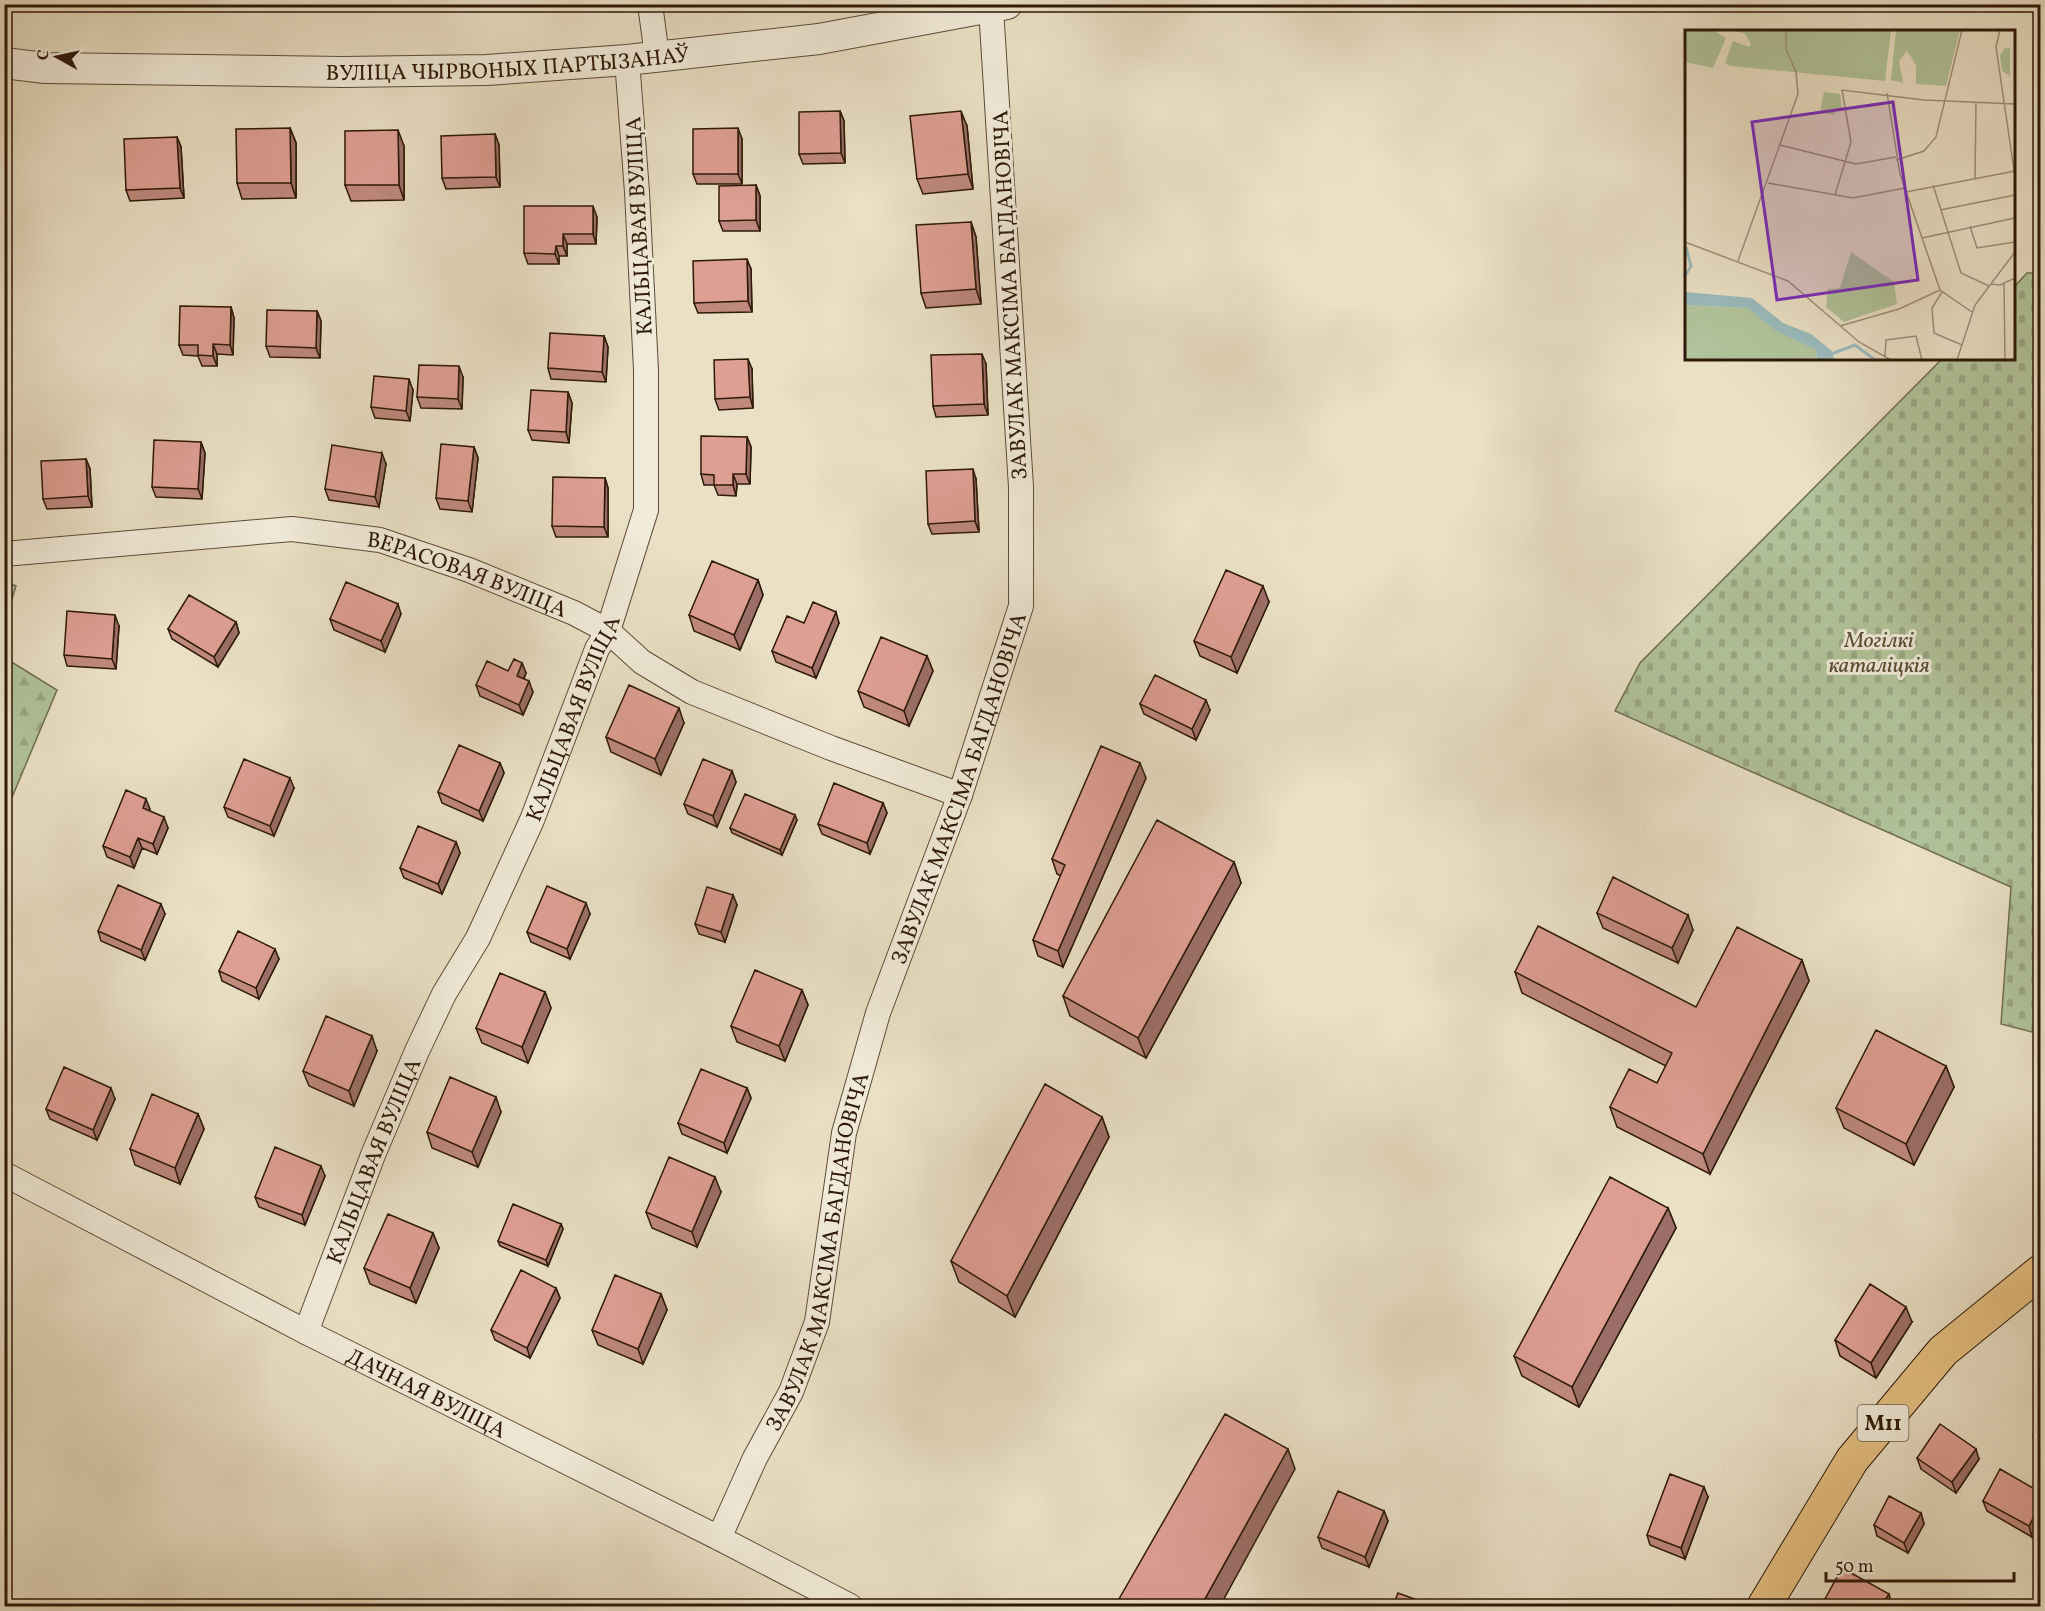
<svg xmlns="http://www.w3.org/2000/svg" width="2045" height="1611" viewBox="0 0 2045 1611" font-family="Vollkorn,serif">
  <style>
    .forest { fill: url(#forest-firs); stroke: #706e52; stroke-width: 1.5 }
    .cemetery { fill: url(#cemetery-stones); stroke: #706e52; stroke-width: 1.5 }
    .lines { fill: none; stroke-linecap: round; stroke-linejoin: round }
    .minor-casing { stroke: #5d4b38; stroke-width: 26 }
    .tertiary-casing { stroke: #5d4b38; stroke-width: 32 }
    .trunk-casing { stroke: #2e1909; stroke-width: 35 }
    .minor { stroke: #f1ebd9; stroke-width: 24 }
    .tertiary { stroke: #f1ebd9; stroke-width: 30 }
    .trunk { stroke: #e5c082; stroke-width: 33 }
    .wall { fill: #bf897e; stroke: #2e1909; stroke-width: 1.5 }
    .shaded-wall { fill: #9b6f67; stroke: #2e1909; stroke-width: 1.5 }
    .building { fill: #de9f93; stroke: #2e1909; stroke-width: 1.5 }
    .labels { text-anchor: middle; stroke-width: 6; stroke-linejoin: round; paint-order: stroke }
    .shield { fill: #f1ebd9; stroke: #685847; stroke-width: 1.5 }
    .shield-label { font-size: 21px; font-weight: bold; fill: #2e1909 }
    .street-label { font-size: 22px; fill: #2e1909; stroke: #f1ebd9 }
    .park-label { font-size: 22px; font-style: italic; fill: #554c34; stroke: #f1ebd9 }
    .inset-river { fill: none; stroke: #9abbbd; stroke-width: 3 }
    .inset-road { fill: none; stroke: #9f907a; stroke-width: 1.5 }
    .view { fill: #7b2cbf; fill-opacity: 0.15; stroke: #7b2cbf; stroke-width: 3 }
    .inset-edge { fill: none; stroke: #2e1909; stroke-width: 3 }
  </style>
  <defs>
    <pattern id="forest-firs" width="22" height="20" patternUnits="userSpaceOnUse" patternTransform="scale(1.5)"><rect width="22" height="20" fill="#b1c39a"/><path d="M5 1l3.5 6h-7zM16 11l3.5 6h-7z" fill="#99a783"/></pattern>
    <pattern id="cemetery-stones" width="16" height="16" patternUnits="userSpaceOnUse" patternTransform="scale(1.5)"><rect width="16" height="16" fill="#b1c39a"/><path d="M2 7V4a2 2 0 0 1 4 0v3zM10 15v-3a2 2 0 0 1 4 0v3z" fill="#99a783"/></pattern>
  </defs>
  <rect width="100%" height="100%" fill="#eae0c5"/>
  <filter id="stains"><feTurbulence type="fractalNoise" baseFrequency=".00333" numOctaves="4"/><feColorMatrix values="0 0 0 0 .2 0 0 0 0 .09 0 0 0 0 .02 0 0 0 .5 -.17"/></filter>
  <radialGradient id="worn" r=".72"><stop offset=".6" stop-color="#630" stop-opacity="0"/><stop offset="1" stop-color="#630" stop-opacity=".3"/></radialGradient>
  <path class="forest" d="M5,581L16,586L5,622Z
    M5,658L57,690L5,814Z"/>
  <path class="cemetery" d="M2027,273H2040V1034L2001,1024L2011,887L1615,711L1640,663L1942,359L2014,358V287Z"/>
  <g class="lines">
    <defs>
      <g id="minor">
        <path d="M650,4L657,56"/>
        <path id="s1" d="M4,554L292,529L380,540L469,570L574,613L608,631L642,662L692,692L831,748L960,795"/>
        <path id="s2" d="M4,1174L306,1332L719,1538L850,1606"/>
        <path id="s3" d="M306,1332L373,1155L417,1051L444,994L478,938L532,820L597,649L608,631L646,510V370L637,192L627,60"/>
        <path id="s4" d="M719,1538L755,1458L791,1392L817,1322L844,1133L878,1013L960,795L1021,606V487L991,8"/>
      </g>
      <g id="tertiary">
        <path id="s5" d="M4,63L45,68L343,72L487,70L627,60L819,39L1007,4"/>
      </g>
      <path id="trunk" d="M1764,1606L1852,1460L1943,1351L2040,1272"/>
    </defs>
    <use href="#minor" class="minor-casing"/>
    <use href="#tertiary" class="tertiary-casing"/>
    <use href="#trunk" class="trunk-casing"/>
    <use href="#minor" class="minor"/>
    <use href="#tertiary" class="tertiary"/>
    <use href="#trunk" class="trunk"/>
  </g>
  <path class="wall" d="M840,111L844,121L845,163L803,164L799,154Z
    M967,126L973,189L923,194L917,179Z
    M290,128L296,143V198L242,199L237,183Z
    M495,134L499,145L500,187L446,189L442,178Z
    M177,137L181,147L184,198L130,201L126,190Z
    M742,139V184H697L693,174Z
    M404,146V200L351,201L345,185Z
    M756,185L760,196V231H723L719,221Z
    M597,217L596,244H567V256H559V264H528L524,253Z
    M971,222L976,237L981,304L926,308L921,293Z
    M751,269L752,312L698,313L694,303Z
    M231,307L234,318L233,355L217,354V366H202L198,356L183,355L179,345Z
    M317,311L321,321L320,358L270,357L266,346Z
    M604,336L608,347L606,382L551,379L548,368Z
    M986,364L988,415L936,417L933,406Z
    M752,369L753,408L719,410L715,399Z
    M463,377L462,409L421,408L417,397Z
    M413,390L410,421L375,418L371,407Z
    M568,392L572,403L569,443L532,440L528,430Z
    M747,437L751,447L750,484H737L736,496L718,495L714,485H704L701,474Z
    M201,442L205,453L202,499L156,497L152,487Z
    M474,447L478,458L472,512L440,509L436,498Z
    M86,459L90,469L92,507L47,509L43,499Z
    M386,464L379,507L329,500L325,489Z
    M605,478L608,488V537H556L552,526Z
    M976,479L979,532L932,534L928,524Z
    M758,580L763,595L740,650L694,631L689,615Z
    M1269,602L1237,673L1200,656L1194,641Z
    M401,614L385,652L334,630L330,619Z
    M236,622L239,633L218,667L172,639L168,629Z
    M804,623H839L816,678L776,662L772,651Z
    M119,626L116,669L67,666L64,655Z
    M927,656L933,671L909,726L864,707L858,691Z
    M522,663L526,673L524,679L533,692L523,715L480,696L476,685L508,671Z
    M1140,704L1210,710L1196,740L1144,714Z
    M684,723L661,775L611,752L606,737Z
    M500,763L504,773L483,821L442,803L438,792Z
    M732,771L736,782L717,827L688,814L684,804Z
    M1146,778L1063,967L1038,956L1033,940L1061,876L1057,874L1052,859Z
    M294,788L274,836L228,817L224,807Z
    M883,803L887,813L870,854L822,834L818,824Z
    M150,809L149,811L168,828L157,854L142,848L134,868L107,857L103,846Z
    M797,820L782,855L732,833L730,828Z
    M456,842L460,853L442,894L404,878L400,868Z
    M1234,862L1241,883L1146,1058L1070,1016L1063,996Z
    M733,895L737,905L725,942L699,934L695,924Z
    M1597,913L1693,930L1678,963L1603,928Z
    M165,914L145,960L101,941L98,931Z
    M590,914L570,959L531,942L527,932Z
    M279,959L259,999L222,981L219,971Z
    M1802,960L1809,981L1710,1174L1617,1127L1610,1107L1657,1083L1666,1066L1522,993L1515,972L1696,1007Z
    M802,990L808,1005L785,1061L737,1042L731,1026Z
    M545,992L551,1008L528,1063L482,1043L476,1028Z
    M377,1051L354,1106L309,1086L303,1071Z
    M1946,1066L1954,1087L1914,1165L1844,1128L1836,1108Z
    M747,1088L751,1098L727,1153L682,1134L678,1123Z
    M115,1099L97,1140L50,1119L46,1109Z
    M501,1112L478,1167L432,1148L427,1132Z
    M198,1114L204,1129L180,1184L135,1165L130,1149Z
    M1102,1117L1109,1137L1015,1317L959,1282L951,1261Z
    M325,1176L305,1225L259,1207L255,1197Z
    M721,1192L697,1247L652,1228L646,1212Z
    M1668,1208L1676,1228L1579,1407L1522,1376L1514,1356Z
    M561,1224L563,1229L548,1266L500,1246L498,1241Z
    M433,1233L439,1248L416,1303L370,1284L364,1268Z
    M556,1288L560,1298L530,1358L495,1340L491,1330Z
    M661,1294L667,1310L643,1364L598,1345L592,1330Z
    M1912,1322L1876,1378L1840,1356L1835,1340Z
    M2040,1423V1447L2037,1445L2033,1435Z
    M1917,1458L1979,1459L1956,1493L1921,1469Z
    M2040,1492L2032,1537L1987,1511L1983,1501Z
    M1708,1497L1685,1559L1650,1545L1647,1535Z
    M1384,1511L1388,1521L1369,1567L1322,1548L1318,1537Z
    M1921,1513L1924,1524L1908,1553L1877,1536L1874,1525Z
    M1825,1599L1892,1604L1891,1606H1827Z"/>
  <path class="shaded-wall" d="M840,111L844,121L845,163L841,153Z
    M961,111L967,126L973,189L968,174Z
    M290,128L296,143V198L291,183Z
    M738,128L742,139V184L738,174Z
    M398,130L404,146V200L399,185Z
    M495,134L499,145L500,187L496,177Z
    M177,137L181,147L184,198L180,188Z
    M756,185L760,196V231L756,220Z
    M593,206L597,217L596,244L593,234Z
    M971,222L976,237L981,304L976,289Z
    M563,234L567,244V256L563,246Z
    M556,246L559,256V264L555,254Z
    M747,259L751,269L752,312L748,301Z
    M231,307L234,318L233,355L230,345Z
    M317,311L321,321L320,358L316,348Z
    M604,336L608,347L606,382L602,372Z
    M213,344L217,354V366L213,356Z
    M982,354L986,364L988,415L984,404Z
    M748,359L752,369L753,408L750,397Z
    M459,366L463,377L462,409L458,399Z
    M409,379L413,390L410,421L406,411Z
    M568,392L572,403L569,443L566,432Z
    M747,437L751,447L750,484L746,474Z
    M201,442L205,453L202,499L198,489Z
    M474,447L478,458L472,512L468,501Z
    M382,453L386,464L379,507L375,497Z
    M86,459L90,469L92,507L88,496Z
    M973,469L976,479L979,532L975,521Z
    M733,474L737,484L736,496L733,485Z
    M605,478L608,488V537L604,527Z
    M758,580L763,595L740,650L734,635Z
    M1263,586L1269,602L1237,673L1231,657Z
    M398,604L401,614L385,652L381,641Z
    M836,612L839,623L816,678L812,668Z
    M115,615L119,626L116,669L112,659Z
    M236,622L239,633L218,667L214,657Z
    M927,656L933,671L909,726L904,711Z
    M522,663L526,673L520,686L517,676Z
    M529,681L533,692L523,715L519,705Z
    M1206,700L1210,710L1196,740L1192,729Z
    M679,708L684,723L661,775L655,759Z
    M500,763L504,773L483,821L479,811Z
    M1140,763L1146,778L1063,967L1058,951Z
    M732,771L736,782L717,827L713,816Z
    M290,778L294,788L274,836L270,826Z
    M146,799L150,809L146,819L143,808Z
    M883,803L887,813L870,854L867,843Z
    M795,815L797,820L782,855L780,850Z
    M164,817L168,828L157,854L153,844Z
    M138,838L142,848L134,868L130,857Z
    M456,842L460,853L442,894L438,884Z
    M1234,862L1241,883L1146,1058L1138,1038Z
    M733,895L737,905L725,942L721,932Z
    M586,903L590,914L570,959L567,949Z
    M161,904L165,914L145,960L141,950Z
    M1688,915L1693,930L1678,963L1672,948Z
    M275,949L279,959L259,999L256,988Z
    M1802,960L1809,981L1710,1174L1703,1154Z
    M802,990L808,1005L785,1061L779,1046Z
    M545,992L551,1008L528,1063L522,1047Z
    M372,1036L377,1051L354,1106L349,1091Z
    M1946,1066L1954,1087L1914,1165L1906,1144Z
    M111,1088L115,1099L97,1140L93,1130Z
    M747,1088L751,1098L727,1153L724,1143Z
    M496,1097L501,1112L478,1167L472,1152Z
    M198,1114L204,1129L180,1184L175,1168Z
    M1102,1117L1109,1137L1015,1317L1007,1296Z
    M321,1166L325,1176L305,1225L302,1215Z
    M715,1177L721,1192L697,1247L692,1232Z
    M1668,1208L1676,1228L1579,1407L1572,1387Z
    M561,1224L563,1229L548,1266L546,1260Z
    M433,1233L439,1248L416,1303L410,1288Z
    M556,1288L560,1298L530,1358L527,1348Z
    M661,1294L667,1310L643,1364L638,1349Z
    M1906,1307L1912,1322L1876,1378L1871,1363Z
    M1288,1449L1295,1469L1220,1606H1201Z
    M1976,1449L1979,1459L1956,1493L1952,1482Z
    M1704,1487L1708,1497L1685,1559L1681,1548Z
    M2040,1505V1522L2032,1537L2029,1526Z
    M1384,1511L1388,1521L1369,1567L1365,1557Z
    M1921,1513L1924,1524L1908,1553L1904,1543Z
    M1889,1594L1892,1604L1891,1606H1881Z"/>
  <path class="building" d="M840,111L841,153L799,154V112Z
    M961,111L968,174L917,179L910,116Z
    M290,128L291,183H237L236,129Z
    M738,128V174H693V129Z
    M398,130L399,185H345V131Z
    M495,134L496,177L442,178L441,136Z
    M177,137L180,188L126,190L124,139Z
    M756,185V220L719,221V186Z
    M524,206H593V234H563V246H556L555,254L524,253Z
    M971,222L976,289L921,293L916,225Z
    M747,259L748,301L694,303L693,261Z
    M180,306L231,307L230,345L213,344V356L198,355V345H179Z
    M267,310L317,311L316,348L266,346Z
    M550,333L604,336L602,372L548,368Z
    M982,354L984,404L933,406L931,355Z
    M748,359L750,397L715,399L714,360Z
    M419,365L459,366L458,399L417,397Z
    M374,376L409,379L406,411L371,407Z
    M531,390L568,392L566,432L528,430Z
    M701,436L747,437L746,474H733V485H714V475L701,474Z
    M154,440L201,442L198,489L152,487Z
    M441,444L474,447L468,501L436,498Z
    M332,445L382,453L375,497L325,489Z
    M86,459L88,496L43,499L41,461Z
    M973,469L975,521L928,524L926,471Z
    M553,477L605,478L604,527L552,526Z
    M712,561L758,580L734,635L689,615Z
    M1226,570L1263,586L1231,657L1194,641Z
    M346,582L398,604L381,641L330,619Z
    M189,595L236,622L214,657L168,629Z
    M813,602L836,612L812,668L772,651L787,616L804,623Z
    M67,611L115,615L112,659L64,655Z
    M881,637L927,656L904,711L858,691Z
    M514,659L522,663L517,676L529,681L519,705L476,685L487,661L508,671Z
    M1155,675L1206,700L1192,729L1140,704Z
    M629,685L679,708L655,759L606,737Z
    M459,745L500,763L479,811L438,792Z
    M1101,746L1140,763L1058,951L1033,940L1065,865L1052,859Z
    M244,759L290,778L270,826L224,807Z
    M703,759L732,771L713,816L684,804Z
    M834,783L883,803L867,843L818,824Z
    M126,790L146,799L143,808L164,817L153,844L138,838L130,857L103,846Z
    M745,794L795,815L780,850L730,828Z
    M1157,820L1234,862L1138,1038L1063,996Z
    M418,826L456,842L438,884L400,868Z
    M1613,877L1688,915L1672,948L1597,913Z
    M118,885L161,904L141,950L98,931Z
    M547,886L586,903L567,949L527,932Z
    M707,887L733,895L721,932L695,924Z
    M1538,926L1696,1007L1737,927L1802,960L1703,1154L1610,1107L1629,1069L1657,1083L1672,1053L1515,972Z
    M238,931L275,949L256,988L219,971Z
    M755,970L802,990L779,1046L731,1026Z
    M500,973L545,992L522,1047L476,1028Z
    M326,1016L372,1036L349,1091L303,1071Z
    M1876,1030L1946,1066L1906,1144L1836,1108Z
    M64,1067L111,1088L93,1130L46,1109Z
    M701,1069L747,1088L724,1143L678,1123Z
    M450,1077L496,1097L472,1152L427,1132Z
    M1045,1084L1102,1117L1007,1296L951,1261Z
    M152,1094L198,1114L175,1168L130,1149Z
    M275,1147L321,1166L302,1215L255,1197Z
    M669,1157L715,1177L692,1232L646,1212Z
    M1610,1177L1668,1208L1572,1387L1514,1356Z
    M513,1204L561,1224L546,1260L498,1241Z
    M388,1214L433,1233L410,1288L364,1268Z
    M521,1270L556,1288L527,1348L491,1330Z
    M615,1275L661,1294L638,1349L592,1330Z
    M1870,1284L1906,1307L1871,1363L1835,1340Z
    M1225,1414L1288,1449L1201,1606H1115Z
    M2040,1423V1439L2033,1435Z
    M1940,1424L1976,1449L1952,1482L1917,1458Z
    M2000,1469L2040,1492V1505L2029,1526L1983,1501Z
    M1670,1474L1704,1487L1681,1548L1647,1535Z
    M1338,1491L1384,1511L1365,1557L1318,1537Z
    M1889,1496L1921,1513L1904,1543L1874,1525Z
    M1842,1568L1889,1594L1881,1606H1839L1825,1599Z
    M1398,1593L1428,1604L1427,1606H1393Z
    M1981,1601L1986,1606H1976Z"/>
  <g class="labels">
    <rect class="shield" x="1857.5" y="1405" width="51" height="36" rx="4.5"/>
    <g class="shield-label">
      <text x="1883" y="1430">М11</text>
    </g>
    <g class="street-label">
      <text dy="8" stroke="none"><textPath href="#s5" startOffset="504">ВУЛІЦА ЧЫРВОНЫХ ПАРТЫЗАНАЎ</textPath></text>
      <text transform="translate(638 226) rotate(-93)" y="8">КАЛЬЦАВАЯ ВУЛІЦА</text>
      <text transform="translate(1009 295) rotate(-93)" y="8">ЗАВУЛАК МАКСІМА БАГДАНОВІЧА</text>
      <text dy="8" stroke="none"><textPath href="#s1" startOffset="471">ВЕРАСОВАЯ ВУЛІЦА</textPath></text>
      <text dy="8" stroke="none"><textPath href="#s3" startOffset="670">КАЛЬЦАВАЯ ВУЛІЦА</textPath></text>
      <text dy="8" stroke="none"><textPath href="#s4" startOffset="792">ЗАВУЛАК МАКСІМА БАГДАНОВІЧА</textPath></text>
      <text dy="8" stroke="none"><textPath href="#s3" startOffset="184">КАЛЬЦАВАЯ ВУЛІЦА</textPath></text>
      <text dy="8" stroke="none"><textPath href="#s4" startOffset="306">ЗАВУЛАК МАКСІМА БАГДАНОВІЧА</textPath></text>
      <text dy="8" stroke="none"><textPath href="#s2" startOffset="476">ДАЧНАЯ ВУЛІЦА</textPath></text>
    </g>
    <g class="park-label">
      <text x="1879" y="647">Могілкі<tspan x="1879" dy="25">каталіцкія</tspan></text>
    </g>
  </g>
  <g transform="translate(1685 30)">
    <rect width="330" height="330" fill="#eae0c5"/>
    <path d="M320,18H325V46L317,41L315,25ZM0,275L63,278L131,320L132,330H0Z" fill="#b1c39a"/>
    <path d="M0,0H28L41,8L28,38L0,32ZM49,0H206L200,51L46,36L40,33L48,11L64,17L66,14L60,4ZM211,0H275L261,56L231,54V35L222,21L214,31L218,53L206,50ZM139,62L155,64L157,80L151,79L149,85L135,82Z" fill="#b1c39a"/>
    <path d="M166,222L209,252L212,274L159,292L141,277L143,259L155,258Z" fill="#b1c39a"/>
    <path d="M0,262L67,268L98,293L126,304L147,321L149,330H132L131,320L90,300L63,278L0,275Z" fill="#9abbbd"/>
    <path class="inset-river" d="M0,246L6,236L1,217M146,324L170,315L190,330"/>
    <path class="inset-road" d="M315,0L311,17L330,147M202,63L215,144L255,260L287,282M95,115L171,134L211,127M211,130L239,121L251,107L277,0M290,148L291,72M83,153L168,168L220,158M248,155L276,243L304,256M221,162L330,141M150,165L166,112L157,60L239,70L330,74M255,180L330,165M285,196L292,218L330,212M237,208L330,188M0,212L103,251L174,312L206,330M53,231L113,64L111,42L101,19V0M319,253L320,330M306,254L315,255L330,248M257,262L247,278L249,303L277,315M155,296L214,279L255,260M200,326L201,310L231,306L237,330M272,330L290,275L330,222"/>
    <path class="view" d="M208,72L233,250L92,270L67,92Z"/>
    <rect width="330" height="330" class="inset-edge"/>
  </g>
  <rect width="2045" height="1611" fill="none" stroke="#eae0c5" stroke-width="24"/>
  <rect x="6" y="6" width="2033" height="1599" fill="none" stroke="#2e1909" stroke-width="3"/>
  <rect x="12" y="12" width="2021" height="1587" fill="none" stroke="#2e1909" stroke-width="1.5"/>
  <g transform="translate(57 57) rotate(278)" stroke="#f1ebd9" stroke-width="4.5" paint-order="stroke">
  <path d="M0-4.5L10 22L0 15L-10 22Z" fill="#2e1909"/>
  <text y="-9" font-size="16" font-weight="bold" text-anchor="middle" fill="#2e1909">С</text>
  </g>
  <path d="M1826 1572v9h188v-9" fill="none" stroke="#2e1909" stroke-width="3"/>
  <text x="1835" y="1572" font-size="18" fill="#2e1909" stroke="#f1ebd9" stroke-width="4.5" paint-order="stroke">50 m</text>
  <rect width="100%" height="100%" filter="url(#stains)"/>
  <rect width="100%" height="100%" fill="url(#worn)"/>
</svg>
